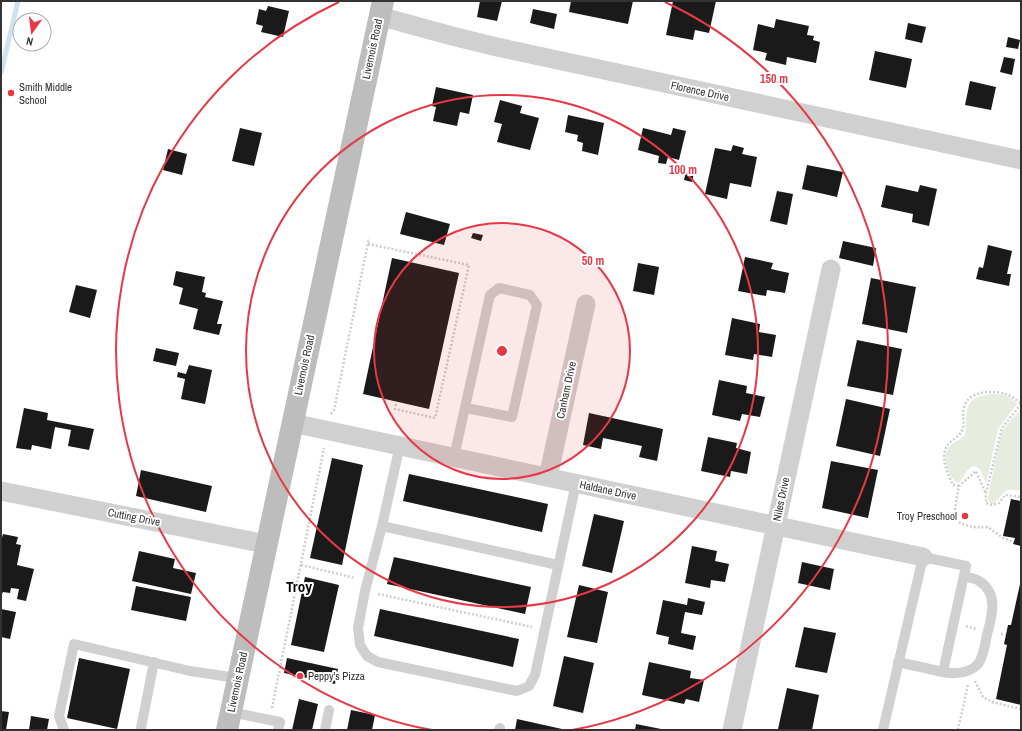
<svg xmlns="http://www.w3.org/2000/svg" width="1022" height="731" viewBox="0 0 1022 731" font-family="'Archivo Narrow',sans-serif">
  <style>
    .green { fill: #e6ecdf }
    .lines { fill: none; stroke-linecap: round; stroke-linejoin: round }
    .stream { stroke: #cfe2ee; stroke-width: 5 }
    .building { fill: #1a1a1a }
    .path { stroke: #cdcdcd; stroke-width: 2.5; stroke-dasharray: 2 2; stroke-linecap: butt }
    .lane { stroke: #d0d0d0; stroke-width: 10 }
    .street { stroke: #d0d0d0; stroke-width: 19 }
    .secondary { stroke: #bdbdbd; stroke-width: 22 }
    .ring { fill: none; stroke: #e63946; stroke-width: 2 }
    .poi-dot { fill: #e63946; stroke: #fff; stroke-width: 1.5 }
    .labels { text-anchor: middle; stroke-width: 4; stroke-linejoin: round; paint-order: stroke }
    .street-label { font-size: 11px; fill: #333; stroke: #fff }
    .poi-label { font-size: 11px; fill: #333; stroke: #fff; text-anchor: start }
    .district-label { font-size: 15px; font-weight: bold; fill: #000; stroke: #fff }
    .centre { fill: #e63946; stroke: #fff; stroke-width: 2 }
    .ring-label { font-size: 12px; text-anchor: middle; font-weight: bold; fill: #e63946; stroke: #fff; stroke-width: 4; stroke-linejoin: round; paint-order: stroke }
  </style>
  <rect width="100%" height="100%" fill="#fff"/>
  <path class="green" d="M991,394C1001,394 1011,396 1017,404L998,429L986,484L981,471L975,466C966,467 965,478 958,483C947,477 940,454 951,445C955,441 962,440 965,434C966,430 966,425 966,421C967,401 971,397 991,394Z
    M1021,409V490C1017,491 1011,489 1008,490C1005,490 997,501 993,504L990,503L988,498L990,486L1002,431Z"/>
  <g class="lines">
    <path class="stream" d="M1,73L18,1"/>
  </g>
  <path class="building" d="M480,1H502L497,21L477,17Z
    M571,1H633L628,24L569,12Z
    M673,1H716L709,33L695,30L693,40L666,35Z
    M268,6L289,11L283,37L261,32L263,26L256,24L259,9L266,11Z
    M533,9L557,14L554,29L530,23Z
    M776,19L809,26L807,35L814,36L813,40L820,42L816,63L787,57L786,65L765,60L767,53L753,50L758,24L774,28Z
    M908,23L926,27L922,43L905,39Z
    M1008,37L1020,40L1018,49L1006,47Z
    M875,51L912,59L906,88L869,80Z
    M1004,57L1015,59L1012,75L1000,72Z
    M970,81L996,87L991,110L965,105Z
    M436,87L473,95L469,114L460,112L457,126L433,121L436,107L432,106Z
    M500,100L522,106L520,113L539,118L530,150L497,142L502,124L494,122Z
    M568,115L604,123L598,155L582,151L583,143L577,141L578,135L565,132Z
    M240,128L262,133L254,166L232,161Z
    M643,128L671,135L673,128L686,131L679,160L668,157L666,164L658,163L659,156L638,150Z
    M733,145L744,148L742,154L757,157L751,187L730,183L727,199L705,194L715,148L731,151Z
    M168,149L187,154L182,175L163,170Z
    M807,165L843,172L837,197L802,189Z
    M686,171L694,173L692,182L684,180Z
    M886,185L918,192L920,185L937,189L929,226L912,222L913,214L881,207Z
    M777,191L793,194L787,225L770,221Z
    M406,212L450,224L444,245L400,234Z
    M473,233L483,235L481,241L471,238Z
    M843,241L876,248L873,266L839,258Z
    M988,245L1012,251L1007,274H1011L1009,286L976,279L979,267L983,268Z
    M745,257L773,263L771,269L789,273L785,293L767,290L766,296L738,291Z
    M392,258L459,273L429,409L363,394Z
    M638,263L659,267L654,295L633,291Z
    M176,271L205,277L202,292L206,293L205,297L223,301L217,324H222L219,335L193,329L198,309L179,304L183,288L173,285Z
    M871,278L916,287L907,333L862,324Z
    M76,285L97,290L90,318L69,312Z
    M732,318L760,324L759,332L776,335L772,357L754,354L753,360L725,355Z
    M857,340L902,349L893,395L847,386Z
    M156,348L179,353L176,366L153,361Z
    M189,365L212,370L205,404L181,399L185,379L177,377L178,372L186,374Z
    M719,380L747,386L746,393L765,397L760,417L742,414L740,421L712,415Z
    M846,399L890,409L880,456L836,446Z
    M24,408L48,413L47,420L94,429L89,450L68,446L71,430L55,427L51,449L32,445L31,450L16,448Z
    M589,413L663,429L657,461L639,457L642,446L603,438L601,449L583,445Z
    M708,437L737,443L736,448L751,452L747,474L731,471L730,477L701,471Z
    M332,458L363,465L342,565L310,558Z
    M831,461L878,470L868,518L822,508Z
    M141,470L212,486L206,512L136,496Z
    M409,474L548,504L542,532L403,501Z
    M1011,499L1021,501V546L1013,544L1015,538L1003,536Z
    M594,514L624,521L612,573L582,566Z
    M3,534L18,537L16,544L21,545L17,565L34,569L26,601L17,599L19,589L11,588L10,593L3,592L1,596V541Z
    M692,546L717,551L715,561L729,564L725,582L711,580L710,588L685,583Z
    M139,551L175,559L173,568L196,573L191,594L132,581Z
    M394,557L531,587L525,614L387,584Z
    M802,562L834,569L830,590L798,583Z
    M305,577L339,585L324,652L291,645Z
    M1020,584H1021V705L996,699L1007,645L1004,644L1008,625H1011Z
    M579,585L608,592L597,643L567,637Z
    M136,586L191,597L186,621L131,610Z
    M688,598L705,602L702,615L685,612L681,633L696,636L693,650L668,644L669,637L656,634L663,600L687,605Z
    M1,609L16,612L10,639L1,637Z
    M380,609L519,639L513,667L374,636Z
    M804,627L836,633L827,673L795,667Z
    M564,656L594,663L583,713L553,706Z
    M79,658L130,669L117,729L67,718Z
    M287,658L338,669L335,684L284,673Z
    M649,662L691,671L690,678L704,680L699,702L686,699L684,704L642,695Z
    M787,688L819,695L812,730L778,729Z
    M299,699L318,704L312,730H292Z
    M351,710L375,715L372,730H347Z
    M1,711L9,712L6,730H1Z
    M31,716L49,719L47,730H29Z
    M517,719L562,729V730H515Z
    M636,724L661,729L660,730H635Z"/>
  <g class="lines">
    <path class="path" d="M368,244L469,265L435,418L395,409L396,404
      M1021,404L1002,428L986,493V503L992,505L999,503L1005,495L1021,497
      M331,414L334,410L369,238
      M959,486L953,485C946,470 937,451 953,440C957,437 962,433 963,428C965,420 961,414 965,404C971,391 993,390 1005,394C1010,395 1016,400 1021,403
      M985,492L976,471L959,486L955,508V520C968,527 974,528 988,527L1003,538L1014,542
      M301,565L355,578
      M378,594L532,627
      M966,626L976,629
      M1001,634L1006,635
      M975,681L983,697L992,702L1021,709
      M272,708L324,448
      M958,730L968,684"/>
    <path class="lane" d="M400,445L382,526L365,591L358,628L360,645L367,656L378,662L517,691L529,686L535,675L576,483
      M454,457L490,295L499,288L530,295L537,305L512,417L466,408
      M382,526L558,565
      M943,672C954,674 969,674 978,664C984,656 985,644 987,635C992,616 999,593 979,581C975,578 969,578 964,576
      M230,712L280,722L278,730
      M141,728L154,662
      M64,730L59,716L74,644L190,671L237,678
      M325,730L329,710
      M499,730L500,728
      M883,730L923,557L966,566L943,672L898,662"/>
    <path class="street" d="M379,16L452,36L497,47L1021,160
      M292,423L923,557
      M548,477L586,304
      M1,491L266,544
      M732,730L831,269"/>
    <path class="secondary" d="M227,730L383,1"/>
  </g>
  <circle cx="502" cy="351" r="128" fill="#e63946" fill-opacity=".12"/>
  <g class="ring">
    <circle cx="502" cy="351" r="128"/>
    <circle cx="502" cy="351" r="256"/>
    <path d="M432 730A385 385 0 0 1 339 2M665 2A385 385 0 0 1 572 730"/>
  </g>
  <g class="poi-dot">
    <circle cx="11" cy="93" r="4"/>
    <circle cx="965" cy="516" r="4"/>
    <circle cx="300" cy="676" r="4"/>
  </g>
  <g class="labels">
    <g class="street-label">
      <text transform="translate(372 49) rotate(-78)" y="4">Livernois Road</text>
      <text transform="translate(700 91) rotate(12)" y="4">Florence Drive</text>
      <text transform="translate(304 365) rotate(-78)" y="4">Livernois Road</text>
      <text transform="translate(566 390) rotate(-78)" y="4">Canham Drive</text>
      <text transform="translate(608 490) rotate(12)" y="4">Haldane Drive</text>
      <text transform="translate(781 499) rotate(-78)" y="4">Niles Drive</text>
      <text transform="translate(134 517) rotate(11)" y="4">Cutting Drive</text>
      <text transform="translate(237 682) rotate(-78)" y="4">Livernois Road</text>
    </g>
    <g class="poi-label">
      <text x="19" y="91">Smith Middle<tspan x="19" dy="13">School</tspan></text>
      <text x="957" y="520" text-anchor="end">Troy Preschool</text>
      <text x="308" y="680">Peppy's Pizza</text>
    </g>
    <g class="district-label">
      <text x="299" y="592">Troy</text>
    </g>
  </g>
  <circle cx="502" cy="351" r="6" class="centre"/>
  <g class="ring-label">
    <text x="774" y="83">150 m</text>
    <text x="683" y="174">100 m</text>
    <text x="593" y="265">50 m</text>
  </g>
  <rect width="1022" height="731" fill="none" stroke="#333333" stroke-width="4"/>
  <g transform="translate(32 32) rotate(194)"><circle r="19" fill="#ffffff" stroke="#adadad"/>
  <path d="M0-3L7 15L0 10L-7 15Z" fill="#e63946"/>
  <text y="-6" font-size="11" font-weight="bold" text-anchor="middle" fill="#333333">N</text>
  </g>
</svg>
